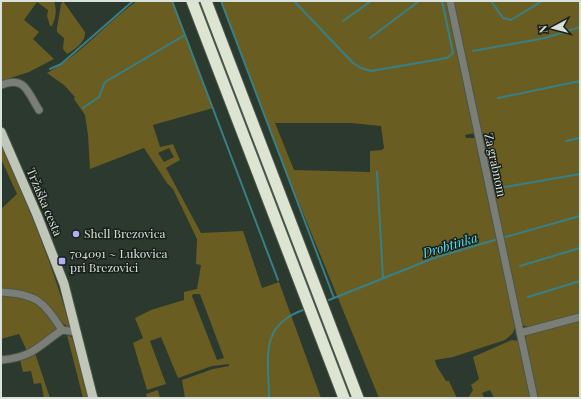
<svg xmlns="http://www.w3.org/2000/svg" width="581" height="399" viewBox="0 0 581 399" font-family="'Playfair Display',serif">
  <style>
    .green { fill: #695d22; fill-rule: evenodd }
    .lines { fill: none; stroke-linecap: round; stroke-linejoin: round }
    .stream { stroke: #388088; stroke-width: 2 }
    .minor-casing { stroke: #4a574d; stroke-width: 9 }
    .major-casing { stroke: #4a574d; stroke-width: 11 }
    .highway-casing { stroke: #4a574d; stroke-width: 13 }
    .minor { stroke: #7b7e77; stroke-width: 7 }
    .major { stroke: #c1c7b8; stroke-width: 9 }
    .highway { stroke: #dde4d2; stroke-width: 11 }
    .poi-dot { fill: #b2adf9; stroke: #181e19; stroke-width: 1.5 }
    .labels { text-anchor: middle; stroke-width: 3; stroke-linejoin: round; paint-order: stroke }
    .street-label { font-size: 12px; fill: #d8e1da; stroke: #181e19 }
    .poi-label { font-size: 12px; fill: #d8e1da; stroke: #181e19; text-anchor: start }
    .water-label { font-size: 13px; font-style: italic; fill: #56e2f1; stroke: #181e19 }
  </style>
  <rect width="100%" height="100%" fill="#2b392e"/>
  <path class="green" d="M1,1H54C57,10 56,17 52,26H50L47,16L48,10L37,2L24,20L39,32L33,39L54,59L29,72L1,81Z
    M63,1L85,32C86,42 74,50 67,54L63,49L64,38L57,32V28L61,4Z
    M137,1H173L213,108L153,125L160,147L173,144L180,160L166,168L201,233L243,231L262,288L279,282L321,398H185L182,380L213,369L229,366V364L212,366L178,378L161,337L150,341L166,384L147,390L133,343L143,338L135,318L151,310L184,300V292L197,289L201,265L196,264L197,239L173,189L167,183L144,148L90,169L88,135L85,115L74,99L75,97L64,85L47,73C81,55 106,23 137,1ZM169,148L174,157L164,162L158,153ZM193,294H200L224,358L217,360L192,296Z
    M221,1H447L475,133L465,135L466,138H476L516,325L513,333L505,340L453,357L435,360C436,368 442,373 446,381H449L457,398H379L290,181ZM275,123H351L381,126L384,148L382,150L370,151V172L294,170Z
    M453,1H580V315L530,328L520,324Z
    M1,143C27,203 52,263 70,326L68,327L19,291L1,288V209L17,194L1,159Z
    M1,295C33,299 37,301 56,327V331L27,351L19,334L1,339Z
    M580,319V398H536L525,339L527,335Z
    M67,335L73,338L89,398H83Z
    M512,340L519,341L531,398H494L490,390L482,393L484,398H468L473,390L471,385L479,379L473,357Z
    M35,353L50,398H44L41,383L34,384L31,371L23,372L20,360Z
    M158,390L160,398H147L146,394Z"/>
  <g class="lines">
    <path class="stream" d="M221,1L334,298
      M294,1L353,63L361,68L371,71L447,58L453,53L442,1
      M491,1L503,18L511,20L542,1
      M343,21L371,1
      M185,35L278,280
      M370,38L419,1
      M473,51L545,38L580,27
      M50,69L61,64L133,1
      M498,98L580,81
      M83,108L99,97L105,82L185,35L172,1
      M566,141L580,138
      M377,172L383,278
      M494,189L580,174
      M502,238L580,216
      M520,266L580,248
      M528,297L580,281
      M329,300L434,258L498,239
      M269,398C269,360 258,326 303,310"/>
    <defs>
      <path id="minor" d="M450,1L534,398
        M1,85C25,75 28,93 39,110
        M1,292C37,294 43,301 62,330
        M520,333L580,317
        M1,360C33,357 37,347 62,330L76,332"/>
      <path id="major" d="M1,132L37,215L64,284L93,398"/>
      <path id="highway" d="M192,1L344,398
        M206,1L358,398"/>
    </defs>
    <use href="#minor" class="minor-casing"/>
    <use href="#major" class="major-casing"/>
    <use href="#highway" class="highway-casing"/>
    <use href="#minor" class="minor"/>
    <use href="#major" class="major"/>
    <use href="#highway" class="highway"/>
  </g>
  <g class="poi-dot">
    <circle cx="76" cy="234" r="4"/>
    <rect x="58" y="257" width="8" height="8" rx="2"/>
  </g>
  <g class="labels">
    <g class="street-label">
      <text transform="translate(495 165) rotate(78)" y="4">Za grabnom</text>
      <text transform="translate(44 202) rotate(67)" y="4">Tržaška cesta</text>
    </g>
    <g class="poi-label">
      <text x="84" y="238">Shell Brezovica</text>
      <text x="70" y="258">704091 ~ Lukovica<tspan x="70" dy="14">pri Brezovici</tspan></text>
    </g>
    <g class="water-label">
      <text transform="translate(450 245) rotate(-17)" y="5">Drobtinka</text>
    </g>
  </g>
  <rect width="581" height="399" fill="none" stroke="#d8e1da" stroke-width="4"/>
  <g transform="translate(553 28) rotate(263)" stroke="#181e19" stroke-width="3" paint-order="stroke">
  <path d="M0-3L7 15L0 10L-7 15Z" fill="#d8e1da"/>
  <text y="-6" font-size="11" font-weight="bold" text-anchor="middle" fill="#d8e1da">N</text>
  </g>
</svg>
